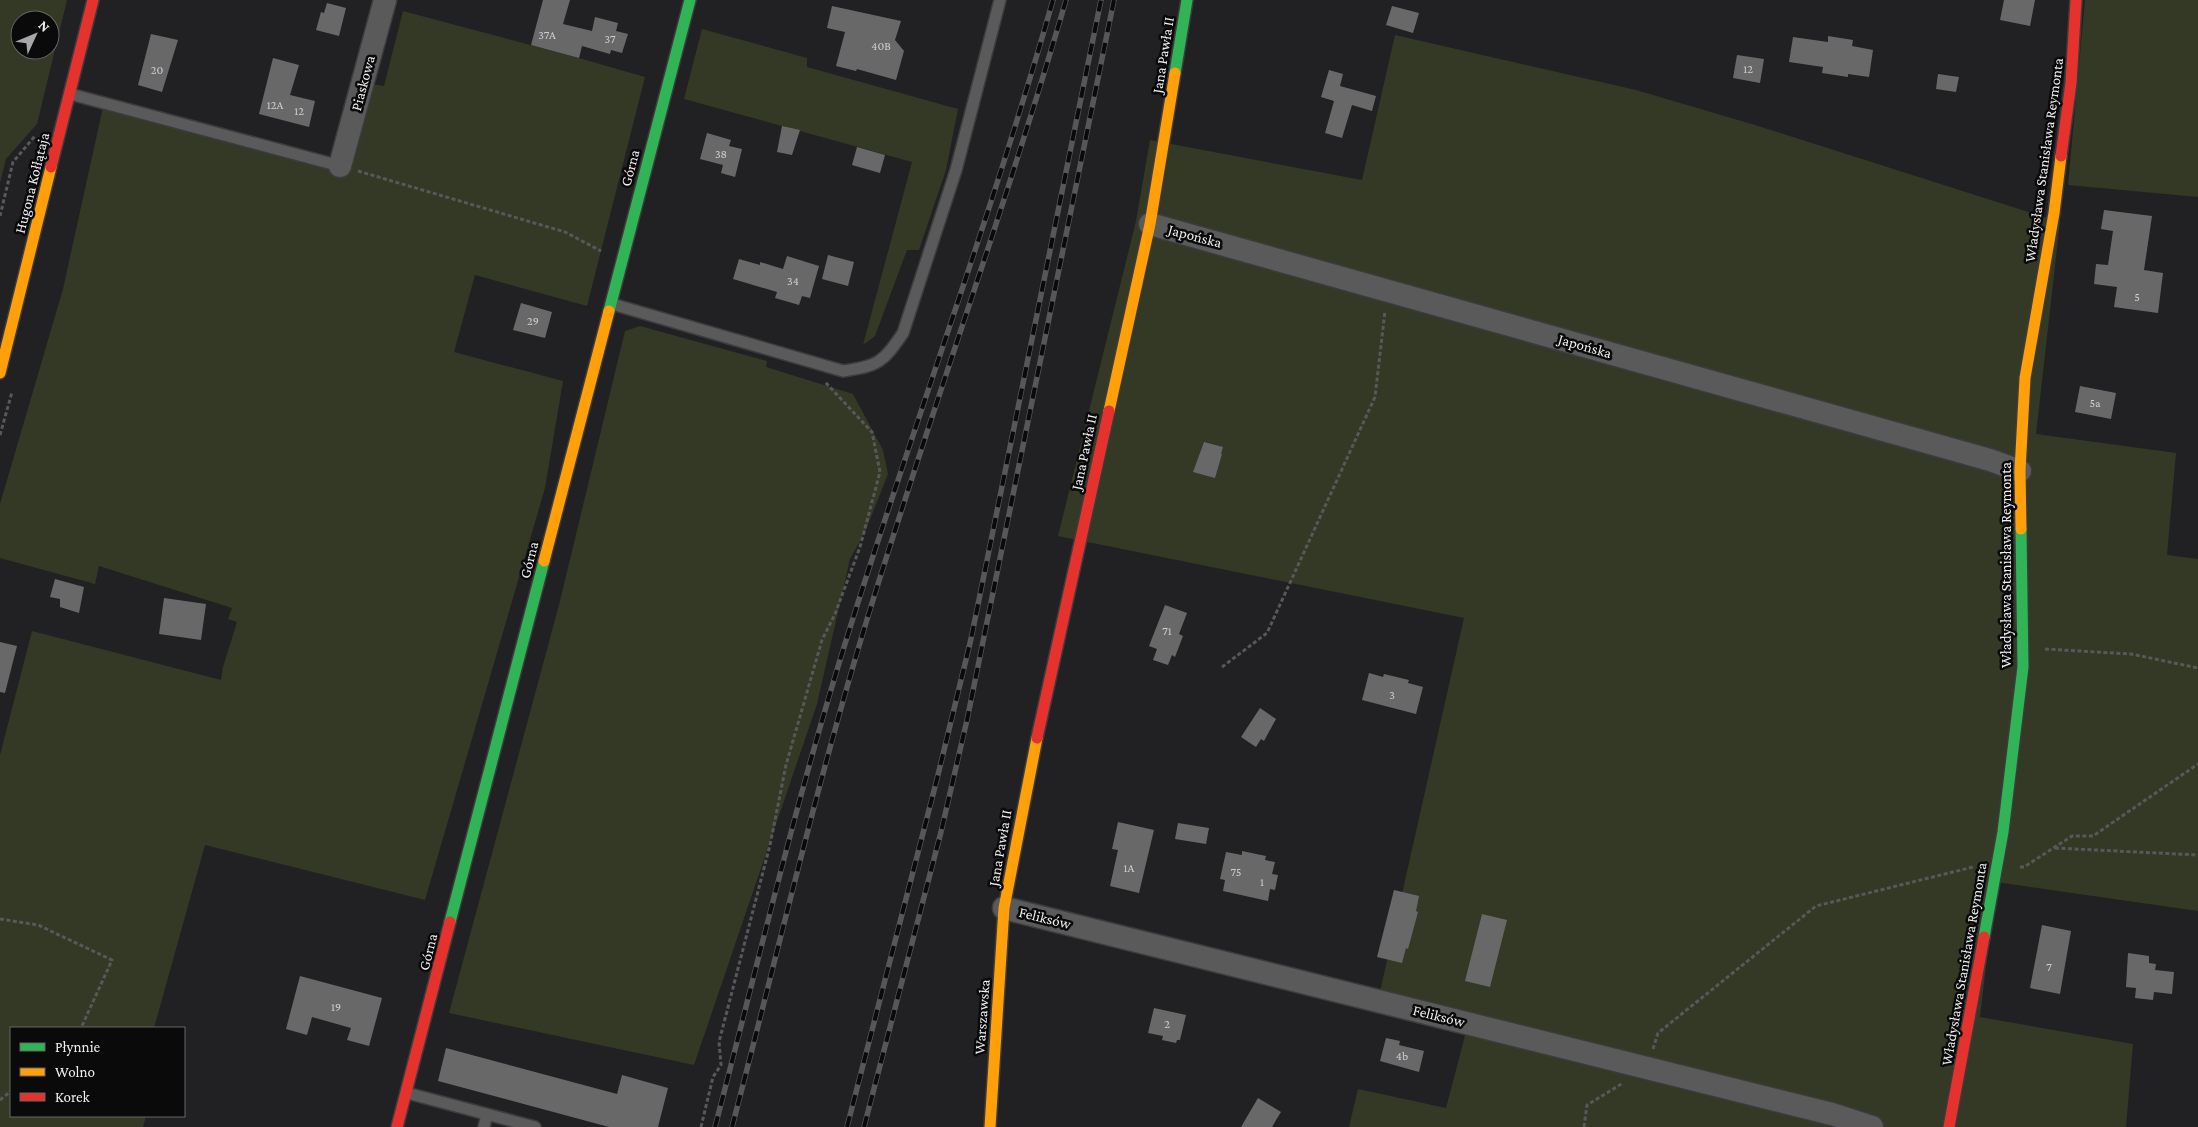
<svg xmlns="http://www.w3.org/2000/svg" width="2198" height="1127" viewBox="0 0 2198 1127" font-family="'Crimson Pro',serif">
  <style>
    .green { fill: #333924; fill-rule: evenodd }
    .building { fill: #696869 }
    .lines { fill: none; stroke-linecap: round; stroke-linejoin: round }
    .lane-casing { stroke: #3c3c3e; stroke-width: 14 }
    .street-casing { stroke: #3c3c3e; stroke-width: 25 }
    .fast-casing { stroke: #3c3c3e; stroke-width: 14 }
    .slow-casing { stroke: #3c3c3e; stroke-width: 14 }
    .jam-casing { stroke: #3c3c3e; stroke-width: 14 }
    .path { stroke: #58585a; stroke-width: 3; stroke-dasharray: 4 2.5; stroke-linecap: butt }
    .lane { stroke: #5a5a5b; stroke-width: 11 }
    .street { stroke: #5a5a5b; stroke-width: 22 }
    .fast { stroke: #30b455; stroke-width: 11 }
    .slow { stroke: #ff9f0a; stroke-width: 11 }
    .jam { stroke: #e5322d; stroke-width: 11 }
    .rail-casing { stroke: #575759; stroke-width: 5.5 }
    .rail { stroke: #0a0a0b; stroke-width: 4; stroke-dasharray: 11; stroke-linecap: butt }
    .labels { text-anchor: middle; stroke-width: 5; stroke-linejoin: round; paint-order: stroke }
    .number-label { font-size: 12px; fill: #cecdd0 }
    .street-label { font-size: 15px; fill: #efeff2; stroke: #0a0a0b }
  </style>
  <rect width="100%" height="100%" fill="#212123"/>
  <path class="green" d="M0,0H67L37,124L6,159L0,183ZM20,20H50V50H20Z
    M2085,0H2198V197L2068,185Z
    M403,11L579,58L645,77L587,306L475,275L454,352L563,381L545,488L425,900L205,845L154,1028H11V1116H146L143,1127H0V755L32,631L221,680L223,667L237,622L228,619L232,608L99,566L95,584L0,558V504L63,289L103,107L349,175L371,84L384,86Z
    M702,29L807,58V67L958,109L946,170L919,250H907L875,336L863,345L912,162L684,99Z
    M1395,35L1636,90L1755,125L2060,222L2036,434L2176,453L2167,555L2198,559V911L1996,882L1980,1017L2133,1044L2126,1127H1349L1358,1089L1446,1108L1467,1028L1377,1005L1464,618L1058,536L1136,221L1150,140L1362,180Z
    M640,326L767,361L766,367L853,394L883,450L888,474L865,532L850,559L817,704L694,1065L449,1013L560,601L625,331Z"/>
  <path class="building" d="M543,0H570L563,24L592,31L595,17L618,23L616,31L628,34L622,53L611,50L610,54L582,46L579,58L531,45Z
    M2004,0H2035L2030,26L2000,20Z
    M327,3L346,8L339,36L316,30L321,12L324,13Z
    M832,6L901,21L895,40L904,51L896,80L857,69L856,71L836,66L845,32L827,28Z
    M1392,6L1419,13L1413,33L1386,25Z
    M151,34L178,40L162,92L138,85Z
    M1828,36L1853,40L1852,46L1873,50L1869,77L1848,74V77L1822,73L1823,67L1789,62L1793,37L1828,42Z
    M1737,55L1764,59L1760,83L1733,78Z
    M273,58L299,65L290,95L315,101L309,127L259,114Z
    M1329,70L1343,74L1340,86L1376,96L1372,111L1352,105L1342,138L1325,133L1334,101L1321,97Z
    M1938,74L1959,77L1956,92L1936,89Z
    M782,126L800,130L792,155L777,152Z
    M707,133L731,140L729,146L742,149L735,177L721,173L723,165L700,159Z
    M857,147L885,155L880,173L852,165Z
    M2104,210L2152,216L2144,270L2163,273L2158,313L2114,307L2117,287L2094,284L2096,264L2108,265L2113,231L2101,229Z
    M828,255L854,262L848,286L822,279Z
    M787,256L819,266L810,298L802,296L799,305L775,298L777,292L733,279L739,259L760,265V262L783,269Z
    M521,303L552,312L545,338L513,330Z
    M2080,386L2116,393L2111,419L2075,412Z
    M1204,442L1223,447L1221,454H1222L1215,478L1193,472Z
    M55,579L84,587L79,613L60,607V599L50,597Z
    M164,598L206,604L201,640L159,634Z
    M1165,605L1187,613L1179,634L1183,636L1175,657L1172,655L1168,665L1153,660L1157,649L1149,646Z
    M0,642L17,646L5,693L0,692Z
    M1369,673L1383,677L1384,674L1409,680L1408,683L1423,687L1416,714L1362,700Z
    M1260,708L1276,719L1264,741L1261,739L1256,747L1241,737Z
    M1118,822L1154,830L1139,893L1110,886L1118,850L1112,849Z
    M1178,823L1209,828L1206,844L1175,839Z
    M1242,851L1266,856L1265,860L1275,862L1272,874L1278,875L1275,890L1270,889L1268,901L1223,891L1225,880L1220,879L1226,852L1242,855Z
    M1394,890L1419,896L1416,911L1418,912L1408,949L1406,948L1402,963L1377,957Z
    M1482,914L1507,920L1490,987L1465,981Z
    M2042,925L2071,931L2060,994L2030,988Z
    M2128,953L2149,956V963L2156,964L2155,970L2174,972L2172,994L2154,992L2153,1000L2135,998L2136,988L2126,987Z
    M300,976L382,998L369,1046L347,1040L351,1028L312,1017L307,1035L286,1029Z
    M1154,1008L1186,1015L1180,1040H1177L1176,1043L1162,1040L1163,1036L1148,1033Z
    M1386,1038L1400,1041L1399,1045L1424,1051L1419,1072L1380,1061Z
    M446,1048L617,1094L622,1075L668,1088L658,1127H609L438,1081Z
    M1258,1098L1281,1112L1276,1120L1272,1127H1241Z"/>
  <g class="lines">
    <defs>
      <path id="lane" d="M70,94L340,166
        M612,304L843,371C879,366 883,362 903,333L956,170L1000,0
        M407,1093L535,1127
        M484,1127L487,1114"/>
      <path id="street" d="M340,166L385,0
        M1150,224L1990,460L2020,471
        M1004,908L1832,1114L1872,1127"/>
      <path id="fast" d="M1175,73L1187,0
        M609,311L690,0
        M450,922L544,561
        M1984,937L2003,832L2023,667L2021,529"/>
      <path id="slow" d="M0,373L51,167
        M1109,411L1150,224L1175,73
        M2021,529L2020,471L2025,378L2054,213L2061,156
        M544,561L609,311
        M990,1127L1004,908L1037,738"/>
      <path id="jam" d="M2061,156L2071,83L2076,0
        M51,167L93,0
        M1037,738L1109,411
        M397,1127L450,922
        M1949,1127L1984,937"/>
    </defs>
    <use href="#lane" class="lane-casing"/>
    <use href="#street" class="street-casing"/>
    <use href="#fast" class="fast-casing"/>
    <use href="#slow" class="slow-casing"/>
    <use href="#jam" class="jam-casing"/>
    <path class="path" d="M358,171L565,232L601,251
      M0,216L13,162L35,136
      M0,435L12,392
      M2045,649L2131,654L2198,668
      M1222,667L1267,633L1375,397L1385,311
      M2055,848L2198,855
      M2020,867H2024L2072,836H2093L2198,764
      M0,919L38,925L112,960L81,1028
      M1653,1049L1658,1033L1816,906L1973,867
      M0,1100L11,1091
      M701,1127L713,1077L721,1065L719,1042L770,845L786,765L822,640L835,614L860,547L880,472L872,432L825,382
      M1584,1127L1587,1105L1623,1083"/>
    <use href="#lane" class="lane"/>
    <use href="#street" class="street"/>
    <use href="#fast" class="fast"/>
    <use href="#slow" class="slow"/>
    <use href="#jam" class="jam"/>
    <defs>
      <path id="rail" d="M715,1127C757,967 795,805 844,647C911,431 991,218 1053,0
        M732,1127C777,956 817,782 869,613C932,408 1006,206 1066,0
        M847,1127L937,779L971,639L1101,0
        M864,1127L941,832L967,720L1114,0"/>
    </defs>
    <use href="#rail" class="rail-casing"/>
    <use href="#rail" class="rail"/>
  </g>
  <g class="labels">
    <g class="number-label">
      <text x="547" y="39">37A</text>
      <text x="610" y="43">37</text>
      <text x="881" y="50">40B</text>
      <text x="1748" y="73">12</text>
      <text x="157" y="74">20</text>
      <text x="275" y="109">12A</text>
      <text x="299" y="115">12</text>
      <text x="721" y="158">38</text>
      <text x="793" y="285">34</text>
      <text x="2137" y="301">5</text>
      <text x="533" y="325">29</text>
      <text x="2095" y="407">5a</text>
      <text x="1167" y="635">71</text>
      <text x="1392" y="699">3</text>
      <text x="1129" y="872">1A</text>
      <text x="1236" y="876">75</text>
      <text x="1262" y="886">1</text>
      <text x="2049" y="971">7</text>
      <text x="336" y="1011">19</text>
      <text x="1167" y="1028">2</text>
      <text x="1402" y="1060">4b</text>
    </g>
    <g class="street-label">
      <text transform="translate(1163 55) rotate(-81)" y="5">Jana Pawła II</text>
      <text transform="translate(363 83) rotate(-75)" y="5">Piaskowa</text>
      <text transform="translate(2044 160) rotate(-82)" y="5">Władysława Stanisława Reymonta</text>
      <text transform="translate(630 168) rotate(-75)" y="5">Górna</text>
      <text transform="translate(32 183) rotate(-76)" y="5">Hugona Kołłątaja</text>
      <text transform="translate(1195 236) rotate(15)" y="5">Japońska</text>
      <text transform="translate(1585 346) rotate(16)" y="5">Japońska</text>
      <text transform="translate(1084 452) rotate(-78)" y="5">Jana Pawła II</text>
      <text transform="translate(529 560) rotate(-76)" y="5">Górna</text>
      <text transform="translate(2006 565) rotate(-90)" y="5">Władysława Stanisława Reymonta</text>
      <text transform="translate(1000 848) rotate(-80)" y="5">Jana Pawła II</text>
      <text transform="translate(1045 918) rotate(14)" y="5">Feliksów</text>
      <text transform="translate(428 952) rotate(-76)" y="5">Górna</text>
      <text transform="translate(1964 964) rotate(-80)" y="5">Władysława Stanisława Reymonta</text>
      <text transform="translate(1439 1016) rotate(14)" y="5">Feliksów</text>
      <text transform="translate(982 1017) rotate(-86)" y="5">Warszawska</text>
    </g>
  </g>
  <rect x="10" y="1027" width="175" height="90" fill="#0a0a0b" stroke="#666667"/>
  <rect x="20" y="1043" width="25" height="8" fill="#30b455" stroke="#666667"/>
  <text x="55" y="1052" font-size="15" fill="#efeff2">Płynnie</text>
  <rect x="20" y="1068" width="25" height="8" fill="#ff9f0a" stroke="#666667"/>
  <text x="55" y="1077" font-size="15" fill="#efeff2">Wolno</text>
  <rect x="20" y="1093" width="25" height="8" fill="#e5322d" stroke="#666667"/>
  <text x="55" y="1102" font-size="15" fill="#efeff2">Korek</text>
  <g transform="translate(35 35) rotate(46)"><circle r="24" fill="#0a0a0b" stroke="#666667"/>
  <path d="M0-4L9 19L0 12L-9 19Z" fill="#a7a7aa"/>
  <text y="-8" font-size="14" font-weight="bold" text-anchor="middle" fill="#efeff2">N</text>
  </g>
</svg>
